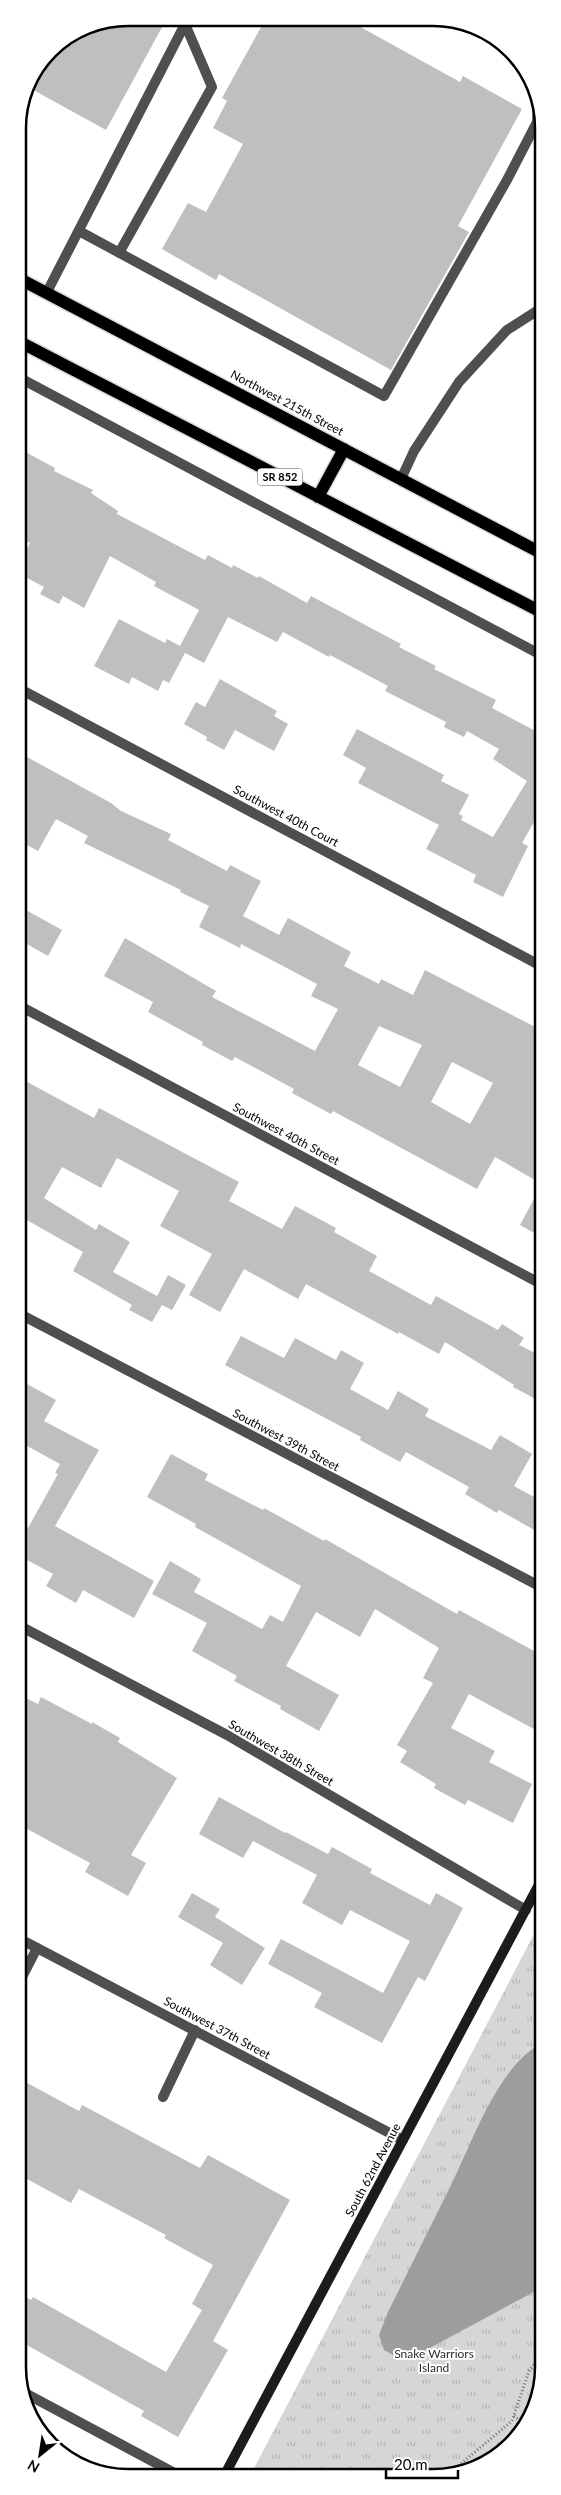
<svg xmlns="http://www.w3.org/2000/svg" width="561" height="2495" viewBox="0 0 561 2495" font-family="Lato,sans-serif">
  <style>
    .park { fill: url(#park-tufts) }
    .water { fill: #9d9d9d }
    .building { fill: #bfbfbf; fill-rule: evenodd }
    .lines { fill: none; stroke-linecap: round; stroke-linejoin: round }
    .primary-casing { stroke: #dbdbdb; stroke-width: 15 }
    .path { stroke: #717171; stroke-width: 3; stroke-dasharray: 1 2.5; stroke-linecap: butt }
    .lane { stroke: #4f4f4f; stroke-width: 10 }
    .street { stroke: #4f4f4f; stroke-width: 10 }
    .secondary { stroke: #1c1c1c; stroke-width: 10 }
    .primary { stroke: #000; stroke-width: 12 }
    .labels { text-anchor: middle; stroke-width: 4; stroke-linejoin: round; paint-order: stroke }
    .shield { fill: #fff; stroke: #4c4c4c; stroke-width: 1 }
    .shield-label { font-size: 11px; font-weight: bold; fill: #000 }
    .street-label { font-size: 12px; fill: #000; stroke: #fff }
    .park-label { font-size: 12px; fill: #2d2d2d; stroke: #fff }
    .rim { fill: none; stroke: #000; stroke-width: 2.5 }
  </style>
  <defs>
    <pattern id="park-tufts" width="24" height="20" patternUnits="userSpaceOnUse" patternTransform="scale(1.25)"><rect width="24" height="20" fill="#d6d6d6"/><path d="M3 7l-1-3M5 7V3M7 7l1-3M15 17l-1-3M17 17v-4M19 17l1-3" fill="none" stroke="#b6b6b6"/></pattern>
  </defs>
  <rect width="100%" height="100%" fill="#fff"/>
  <path class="park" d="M543,1917V2374L535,2410L511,2445L447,2477L250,2476Z"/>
  <path class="water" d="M543,2043V2287L413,2357L395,2356L384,2350L379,2335L388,2312C409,2270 430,2227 451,2185C472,2143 499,2063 543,2043Z"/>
  <path class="building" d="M128,18H167L106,130L26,86L50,50L86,26Z
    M266,18L346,19L460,82L463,76L522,109L458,226L469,232L391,370L219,274L216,280L162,249L188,203L206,212L243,144L213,128L227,101L222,98Z
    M18,448L55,468L54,471L93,490L91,493L118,511L117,514L205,560L208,555L232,568L233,565L258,578L259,576L307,603L311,596L401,644L399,647L436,666L434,669L496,700L492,708L543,735V806L522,843L528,846L503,897L473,882L476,875L426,849L439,825L358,783L366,768L343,755L357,729L444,775L441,781L469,795L459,814L463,816L461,820L493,837L527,781L493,759L499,749L467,731L464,737L444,727L446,722L385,691L388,686L330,655L329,657L283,632L277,642L228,617L204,663L185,653L169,683L163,680L158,691L132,677L129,684L94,666L119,619L165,643L167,639L180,646L199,610L154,586L156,582L110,556L84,608L63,596L59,604L40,594L44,587L18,573V566L30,543L18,536Z
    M220,679L277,711L274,716L288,724L274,751L235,730L224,750L206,740L207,737L184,724L196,702L205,707Z
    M18,752L111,803L121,811L171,834L168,840L227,871L230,865L261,881L243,916L279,935L288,918L351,952L344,966L379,984L381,979L413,995L425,970L543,1031V1238L520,1225L542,1184L495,1157L477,1189L333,1111L331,1114L292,1093L294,1089L235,1057L232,1061L202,1045L203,1042L148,1012L153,1002L104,976L125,938L216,991L212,997L315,1051L338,1009L311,996L317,984L241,944L240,948L199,927L209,906L180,892L181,890L84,843L88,836L56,819L38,851L18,840ZM379,1026L422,1045L400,1087L358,1065ZM452,1062L493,1083L470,1124L431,1102Z
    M26,910L62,930L48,956L18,939V924Z
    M18,1077L94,1118L99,1108L239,1182L229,1201L282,1229L295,1206L336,1228L334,1232L377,1256L369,1271L431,1305L436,1296L498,1330L502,1324L524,1338L519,1345L543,1357V1403L513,1387L514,1385L445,1342L439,1354L399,1332L398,1334L306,1284L298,1299L244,1269L220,1312L189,1295L212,1254L160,1226L179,1191L117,1158L101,1188L62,1167L44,1198L96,1230L99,1224L130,1242L113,1272L157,1296L168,1275L186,1285L172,1310L162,1305L152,1322L129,1310L132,1305L73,1271L83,1252L18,1215Z
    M241,1336L284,1358L295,1338L336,1360L341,1350L364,1363L350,1389L388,1410L398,1391L429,1409L425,1416L491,1450L500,1435L532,1454L514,1486L543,1502V1535L499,1510L497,1513L465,1494L469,1487L406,1452L400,1462L360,1440L361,1437L225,1365Z
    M18,1379L56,1400L44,1421L99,1450L55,1526L154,1581L134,1618L83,1590L76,1603L46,1586L53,1574L18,1555V1522L28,1528L58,1474L55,1473L60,1464L18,1441Z
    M171,1454L208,1474L205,1480L263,1510L264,1508L324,1541L325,1539L457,1614L459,1610L543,1656V1734L469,1694L451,1728L495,1751L489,1762L532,1784L513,1823L468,1800L465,1805L434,1788L436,1784L400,1762L407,1751L397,1745L433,1683L423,1678L439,1648L375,1609L360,1637L316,1612L286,1666L339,1695L319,1731L280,1709L281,1706L234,1681L237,1676L192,1651L207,1623L152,1594L170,1561L201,1579L194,1592L262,1629L270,1615L283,1622L301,1586L195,1527L196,1524L147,1497Z
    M18,1694L38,1704L41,1697L92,1724V1722L120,1738L118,1742L177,1778L131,1855L146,1863L128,1896L85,1872L90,1863L18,1824Z
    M219,1797L285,1833L286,1832L328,1854L332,1847L372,1869L370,1873L430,1905L436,1893L463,1908L425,1981L418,1977L382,2043L314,2007L322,1993L268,1964L281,1939L383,1993L410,1941L350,1910L342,1925L302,1903L317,1875L253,1841L243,1858L199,1834Z
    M192,1893L220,1909L215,1917L265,1948L242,1985L210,1965L223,1943L178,1917Z
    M18,2078L79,2111L82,2105L200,2168L208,2155L290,2200L213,2341L228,2350L178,2437L141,2416L144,2411L18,2340V2292L31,2300L33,2297L166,2372L202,2310L192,2304L213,2265L164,2238L166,2235L79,2189L71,2203L18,2174Z"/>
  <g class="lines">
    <defs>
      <path id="primary" d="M18,278L543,554
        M18,341L543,613
        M318,497L344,449"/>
    </defs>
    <use href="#primary" class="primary-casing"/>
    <path class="path" d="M514,2416L525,2424
      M445,2477L512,2421L529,2371L543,2353"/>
    <path class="lane" d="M79,231L384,396L507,180L537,122L538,103
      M119,253L212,87L185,24
      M47,292L185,24L186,18
      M18,377L543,656
      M401,479L414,451L459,382L507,330L543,307
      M18,1985L37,1948
      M163,2097L195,2030
      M23,2392L180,2476"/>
    <path class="street" d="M18,688L543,967
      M18,1005L543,1285
      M18,1313L543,1588
      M18,1625L227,1735L526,1910
      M18,1938L403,2140"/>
    <path class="secondary" d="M224,2476L543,1877"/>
    <use href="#primary" class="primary"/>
  </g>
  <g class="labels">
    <rect class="shield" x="257.5" y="468.5" width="45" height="17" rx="4"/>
    <g class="shield-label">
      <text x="280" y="481">SR 852</text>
    </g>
    <g class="street-label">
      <text transform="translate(287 403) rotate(28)" y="4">Northwest 215th Street</text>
      <text transform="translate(286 816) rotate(28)" y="4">Southwest 40th Court</text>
      <text transform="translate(286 1134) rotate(28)" y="4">Southwest 40th Street</text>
      <text transform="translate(286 1440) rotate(28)" y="4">Southwest 39th Street</text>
      <text transform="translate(281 1753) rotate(30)" y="4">Southwest 38th Street</text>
      <text transform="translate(217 2028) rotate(28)" y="4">Southwest 37th Street</text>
      <text transform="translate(373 2170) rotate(-62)" y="4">South 62nd Avenue</text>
    </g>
    <g class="park-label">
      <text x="434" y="2358">Snake Warriors<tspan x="434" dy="14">Island</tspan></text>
    </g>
  </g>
  <path d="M0 0H561V2495H0ZM128 26H433A102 102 0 0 1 535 128V2367A102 102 0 0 1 433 2469H128A102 102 0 0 1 26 2367V128A102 102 0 0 1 128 26Z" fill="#fff" fill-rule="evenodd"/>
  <path class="rim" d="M128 26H433A102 102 0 0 1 535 128V2367A102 102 0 0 1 433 2469H128A102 102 0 0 1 26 2367V128A102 102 0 0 1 128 26Z"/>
  <g transform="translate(40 2455) rotate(210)" stroke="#ffffff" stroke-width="4" paint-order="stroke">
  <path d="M0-4L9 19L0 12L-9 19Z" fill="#000000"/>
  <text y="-8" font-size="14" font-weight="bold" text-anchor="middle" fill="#000000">N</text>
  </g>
  <path d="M386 2470v8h72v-8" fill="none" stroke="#000000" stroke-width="2.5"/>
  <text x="394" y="2470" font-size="15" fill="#000000" stroke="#ffffff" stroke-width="4" paint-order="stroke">20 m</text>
</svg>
